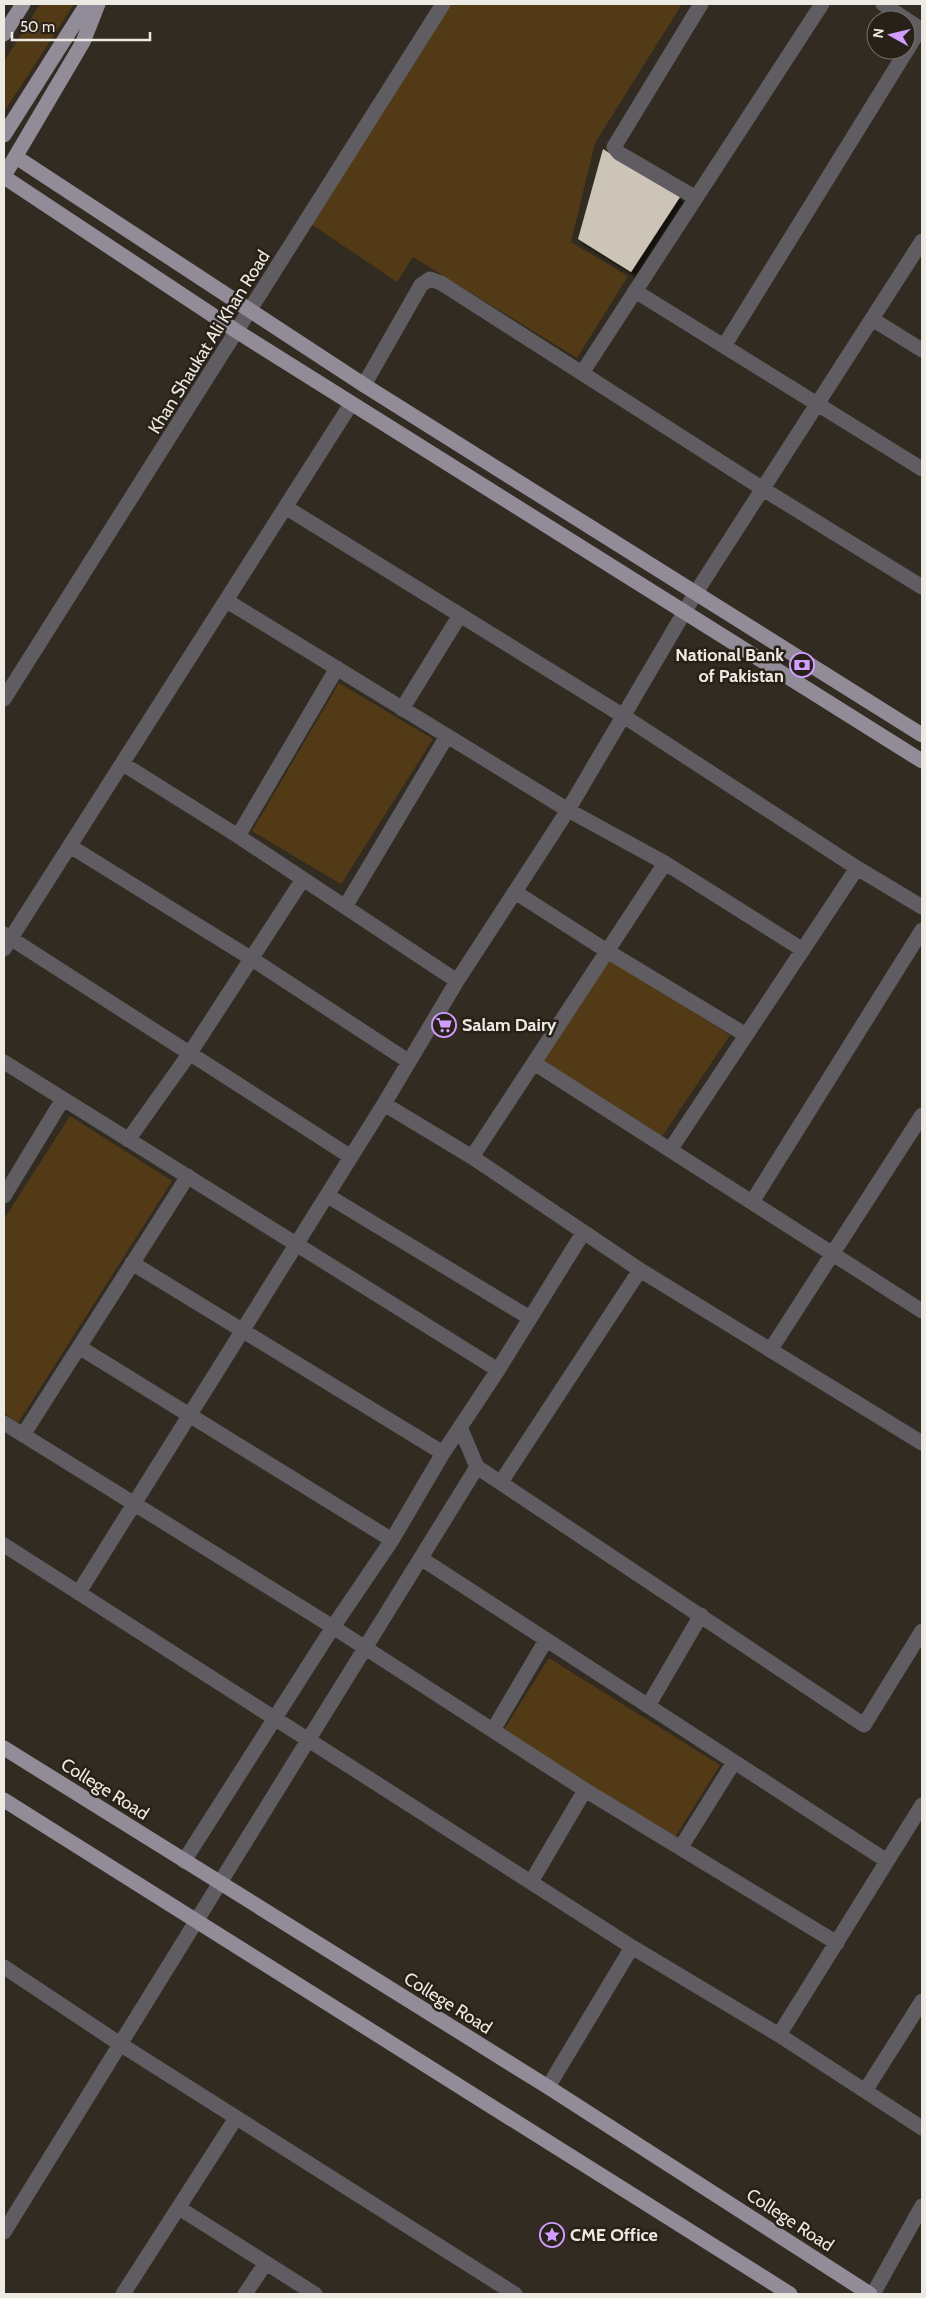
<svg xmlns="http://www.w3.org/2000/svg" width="926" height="2298" viewBox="0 0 926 2298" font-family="Cabin,sans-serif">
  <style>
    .green { fill: #523a16 }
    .building { fill: #cdc4b8; filter: url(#shadow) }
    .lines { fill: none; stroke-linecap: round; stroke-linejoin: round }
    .minor { stroke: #5f5d62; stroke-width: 15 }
    .major { stroke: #918c97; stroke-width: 15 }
    .labels { text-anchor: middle; stroke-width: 5; stroke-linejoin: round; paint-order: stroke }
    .street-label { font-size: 18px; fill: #ede9e3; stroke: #282118 }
    .poi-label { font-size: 18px; font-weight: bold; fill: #ede9e3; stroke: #282118; text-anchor: start }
  </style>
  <defs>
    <filter id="shadow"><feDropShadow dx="4.5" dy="4.5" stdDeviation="1" flood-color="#0009"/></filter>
  </defs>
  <rect width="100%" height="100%" fill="#322b21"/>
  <path class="green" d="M40,4H74L4,112V62Z
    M449,4H682L595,143L571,242L628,276L577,358L413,257L397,282L311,224Z
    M339,683L433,739L341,884L252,831Z
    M607,957L730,1035L659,1141L540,1062Z
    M70,1116L172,1181L18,1423L4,1413V1219Z
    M549,1658L720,1765L674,1839L503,1731Z"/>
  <path class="building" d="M603,149L680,197L631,272L578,239Z"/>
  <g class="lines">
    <path class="minor" d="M883,4L922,30
      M696,198L619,153L614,147L701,4
      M922,241L695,594L568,810L457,981L384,1104L472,1157L640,1270L922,1443
      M635,291L922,469
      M872,319L922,350
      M724,346L920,29
      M582,373L822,4
      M364,385L421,285L430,279L441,283L763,489L922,587
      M287,508L625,717L857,868L670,1150
      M227,601L568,810L665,863L472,1157
      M4,699L443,4
      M402,709L460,615
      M123,764L238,836L457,981
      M238,836L337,668
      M70,846L252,959L408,1061
      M665,863L803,950
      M857,868L922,907
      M515,892L607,951L746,1035
      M345,907L447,736
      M4,934L351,1157
      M4,949L351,404
      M4,1062L498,1370
      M534,1063L922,1311
      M128,1140L190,1053L303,879
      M4,1196L63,1099
      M328,1196L530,1318
      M752,1202L922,930
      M132,1263L443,1453
      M79,1347L392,1540
      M771,1349L922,1115
      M4,1423L333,1627L585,1790L837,1943
      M460,1427L477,1467L864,1725L922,1631
      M23,1435L188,1176
      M501,1482L640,1270
      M4,1545L632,1947L779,2035L922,2128
      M422,1559L887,1861
      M79,1592L384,1104
      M648,1706L701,1615
      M493,1730L546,1640
      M681,1847L734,1762
      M184,1861L333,1627L392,1540L443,1453L498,1370L583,1233
      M531,1882L585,1790
      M4,1967L120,2044L515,2294
      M779,2035L922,1805
      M548,2087L632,1947
      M865,2091L922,2001
      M179,2208L315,2294
      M4,2232L477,1467
      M123,2294L236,2118
      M245,2294L265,2264
      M873,2294L922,2206"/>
    <path class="major" d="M4,34L23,4
      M4,135L87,4
      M16,157L364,385L922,735
      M4,176L83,42L98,4
      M4,177L238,332L922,761
      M4,1748L548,2087L870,2294
      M4,1800L790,2294"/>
  </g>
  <defs>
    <symbol id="bank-ring" viewBox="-11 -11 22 22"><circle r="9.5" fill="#282118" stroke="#d19dfe" stroke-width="1.5"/><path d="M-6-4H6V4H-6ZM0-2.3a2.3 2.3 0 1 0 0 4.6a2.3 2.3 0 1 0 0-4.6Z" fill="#d19dfe"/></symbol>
    <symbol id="supermarket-ring" viewBox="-11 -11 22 22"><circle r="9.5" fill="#282118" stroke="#d19dfe" stroke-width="1.5"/><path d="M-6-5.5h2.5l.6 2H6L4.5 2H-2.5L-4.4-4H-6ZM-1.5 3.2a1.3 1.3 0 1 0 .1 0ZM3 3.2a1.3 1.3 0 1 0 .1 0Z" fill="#d19dfe"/></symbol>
    <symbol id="sight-ring" viewBox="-11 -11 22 22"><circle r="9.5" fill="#282118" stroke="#d19dfe" stroke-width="1.5"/><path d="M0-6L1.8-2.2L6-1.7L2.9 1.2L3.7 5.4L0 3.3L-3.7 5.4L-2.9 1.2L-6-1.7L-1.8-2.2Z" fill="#d19dfe"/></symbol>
  </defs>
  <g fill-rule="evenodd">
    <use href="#bank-ring" x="788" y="651" width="28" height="28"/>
    <use href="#supermarket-ring" x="430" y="1011" width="28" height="28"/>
    <use href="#sight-ring" x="538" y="2221" width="28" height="28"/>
  </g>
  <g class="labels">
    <g class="street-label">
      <text transform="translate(209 342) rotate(-58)" y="6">Khan Shaukat Ali Khan Road</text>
      <text transform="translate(105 1789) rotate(32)" y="6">College Road</text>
      <text transform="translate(448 2003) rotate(32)" y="6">College Road</text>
      <text transform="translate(790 2220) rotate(33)" y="6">College Road</text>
    </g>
    <g class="poi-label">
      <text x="784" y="661" text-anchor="end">National Bank<tspan x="784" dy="21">of Pakistan</tspan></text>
      <text x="462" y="1031">Salam Dairy</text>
      <text x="570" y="2241">CME Office</text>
    </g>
  </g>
  <rect width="926" height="2298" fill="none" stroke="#ede9e3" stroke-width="10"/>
  <g transform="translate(891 35) rotate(278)"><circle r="24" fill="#282118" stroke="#777169"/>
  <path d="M0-4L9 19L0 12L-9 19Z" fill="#d19dfe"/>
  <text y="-8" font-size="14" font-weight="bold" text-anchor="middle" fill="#ede9e3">N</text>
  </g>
  <path d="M12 32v8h138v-8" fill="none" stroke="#ede9e3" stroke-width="2.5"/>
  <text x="20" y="32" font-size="15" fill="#ede9e3" stroke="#282118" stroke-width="4" paint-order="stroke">50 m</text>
</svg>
